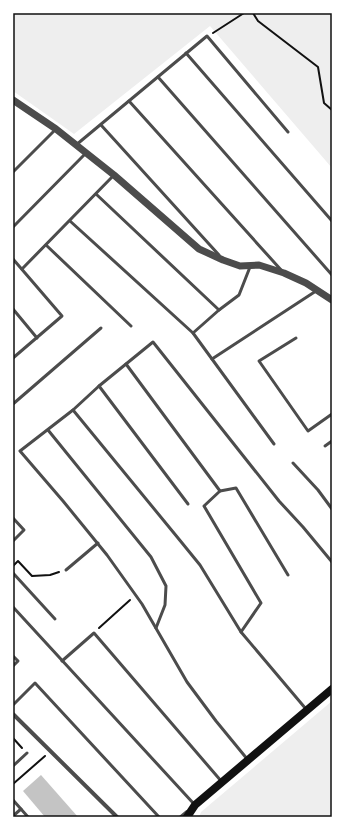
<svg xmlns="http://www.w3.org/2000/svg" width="345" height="830" viewBox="0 0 345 830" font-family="Roboto,sans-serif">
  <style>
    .green { fill: #eee }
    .building { fill: #c4c4c4 }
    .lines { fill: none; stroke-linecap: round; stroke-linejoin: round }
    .path { stroke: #111; stroke-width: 2 }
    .service { stroke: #4c4c4c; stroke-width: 3 }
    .minor { stroke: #4c4c4c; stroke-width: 4 }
    .tertiary { stroke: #4c4c4c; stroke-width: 7 }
    .secondary { stroke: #111; stroke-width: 8 }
    .neatline { fill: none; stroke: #111; stroke-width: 1.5 }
  </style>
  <rect width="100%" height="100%" fill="#fff"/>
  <g class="green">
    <polygon points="13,13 332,13 332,168 210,26 74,134 13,91"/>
    <polygon points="332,701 332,817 199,817 201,812"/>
  </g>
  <polygon class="building" points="41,775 78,817 45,817 23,791"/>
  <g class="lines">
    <g class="path">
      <polyline points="253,13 258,21 318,67 324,103 332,110"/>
      <polyline points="213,33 244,13"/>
      <polyline points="13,566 18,561 32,576 50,575 59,572"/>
      <polyline points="99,628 130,600"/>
      <polyline points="13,738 22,748"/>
      <polyline points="13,784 45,756"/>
    </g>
    <g class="service">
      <polyline points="186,53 332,221"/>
      <polyline points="158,77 332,275"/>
      <polyline points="129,101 282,271"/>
      <polyline points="101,125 219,255"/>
      <polyline points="76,145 207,36 288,132"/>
      <polyline points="13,172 56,129"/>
      <polyline points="96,194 219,310"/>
      <polyline points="70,221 193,333 274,444"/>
      <polyline points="13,227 86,153"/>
      <polyline points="46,245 131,326"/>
      <polyline points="13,259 62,316 13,358"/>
      <polyline points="22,269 114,175"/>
      <polyline points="13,309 37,338"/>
      <polyline points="193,333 219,310 239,295 250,267"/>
      <polyline points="296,338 259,361 308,431 332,414"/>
      <polyline points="212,359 316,291"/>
      <polyline points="126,364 220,491 204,506 261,603 241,632"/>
      <polyline points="99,386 188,504"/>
      <polyline points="13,404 101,328"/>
      <polyline points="73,410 178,538 200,565 241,632 306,709"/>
      <polyline points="48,430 151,557 166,586 165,605 156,628"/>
      <polyline points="325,446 332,441"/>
      <polyline points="293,463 318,490 332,509"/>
      <polyline points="220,491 236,488 288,575"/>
      <polyline points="13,518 24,530 13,541"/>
      <polyline points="66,570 98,543"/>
      <polyline points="13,573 55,619"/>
      <polyline points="13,607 194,804"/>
      <polyline points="13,656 18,661 13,666"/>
      <polyline points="62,661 94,633 222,782"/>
      <polyline points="13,705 35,683 159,817"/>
      <polyline points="248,760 216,721 187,682 142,604 107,555 63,501 20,451 73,410 99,386 153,342 279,501 303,527 332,562"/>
      <polyline points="13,766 27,753"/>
      <polyline points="13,800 28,817"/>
      <polyline points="13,816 21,809"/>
    </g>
    <g class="minor">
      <polyline points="13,714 117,817"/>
      <polyline points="181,817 187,812"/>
    </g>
    <polyline class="tertiary" points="13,100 56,129 114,175 199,249 223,260 240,266 259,265 284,273 306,283 332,300"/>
    <polyline class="secondary" points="187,817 195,805 332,689"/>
  </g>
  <rect width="345" height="830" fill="none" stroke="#ffffff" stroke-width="28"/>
  <rect x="14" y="14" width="317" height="802" class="neatline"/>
</svg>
